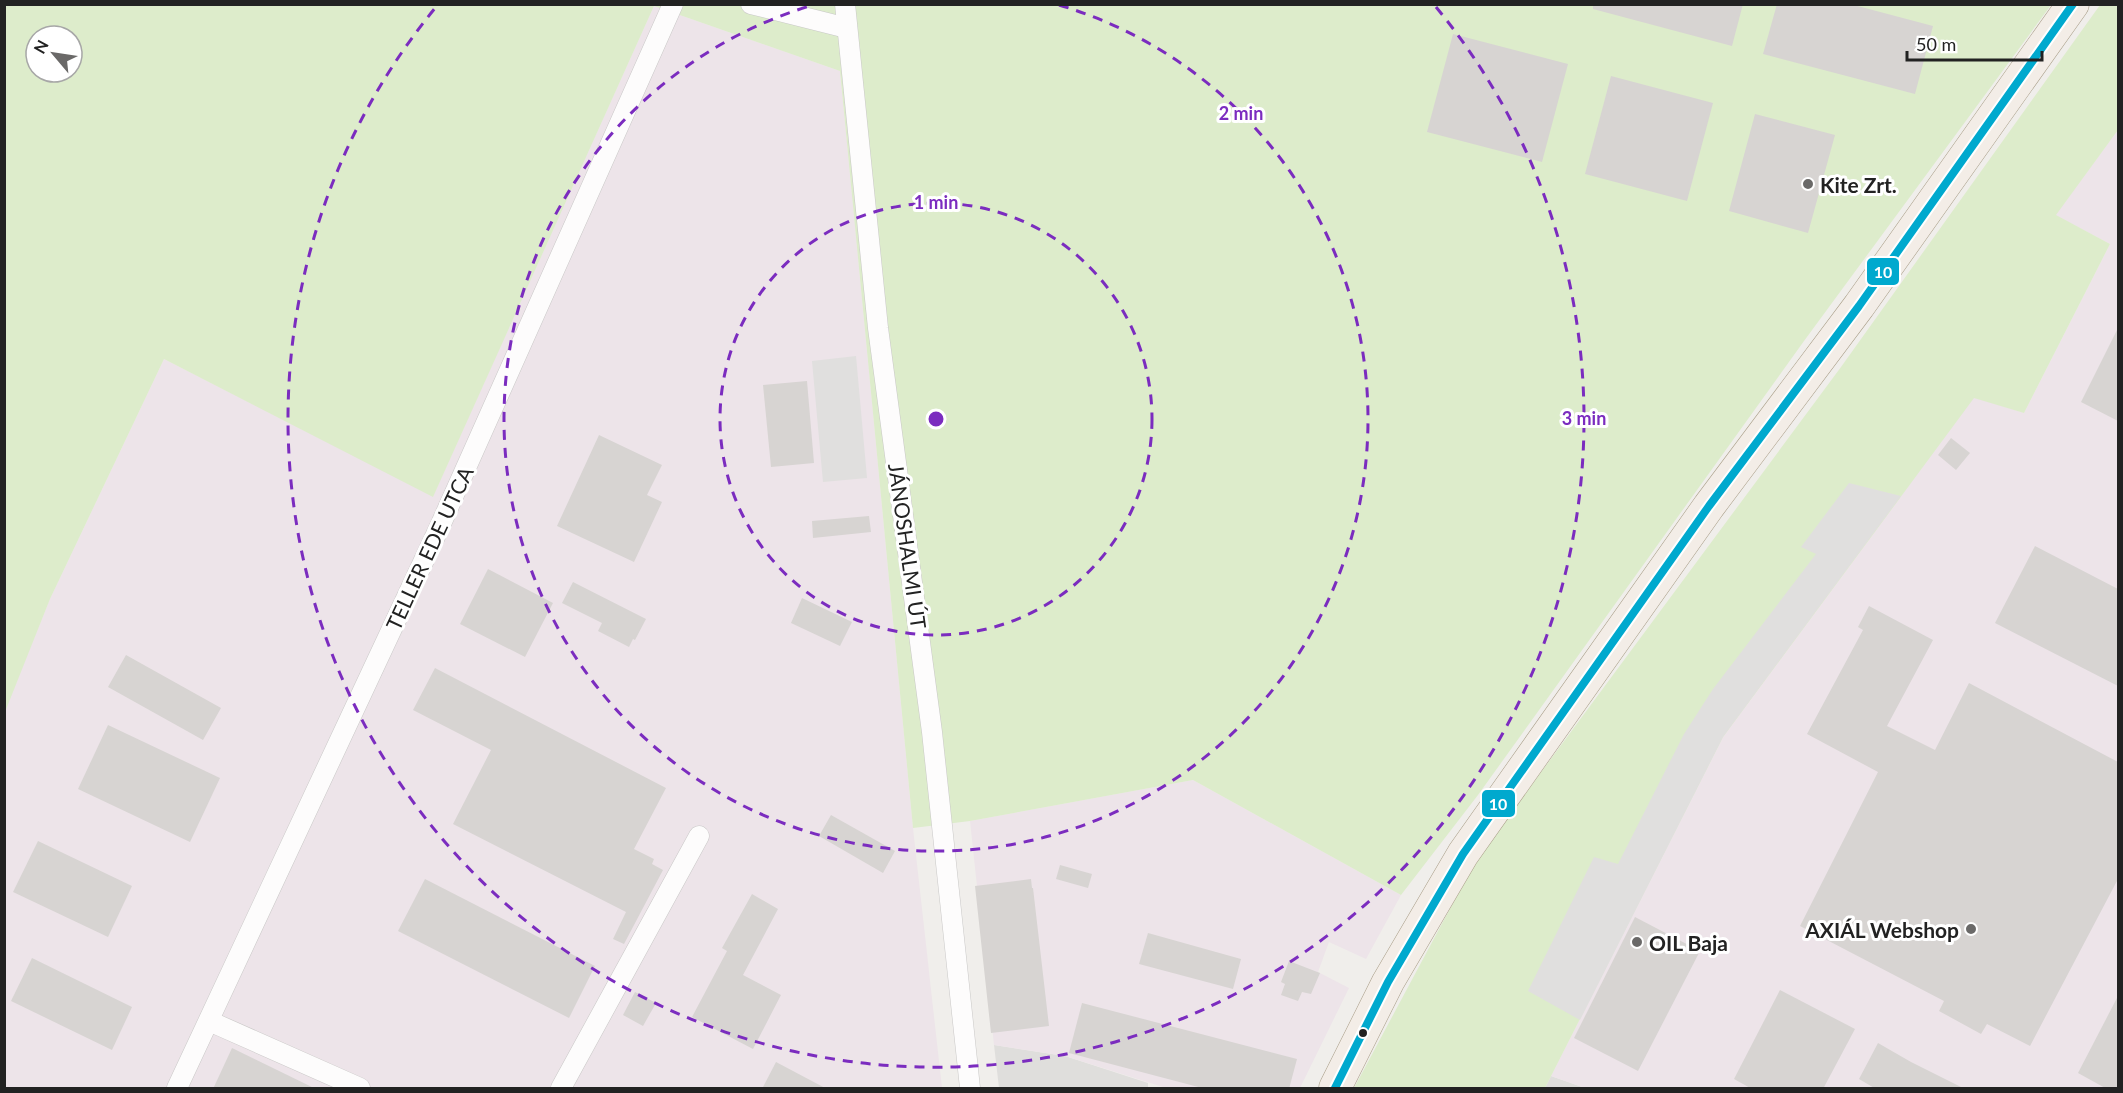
<svg xmlns="http://www.w3.org/2000/svg" width="2123" height="1093" viewBox="0 0 2123 1093" font-family="Lato,sans-serif">
  <style>
    .residential { fill: #dfdedc }
    .industrial { fill: #ede4e9 }
    .grass { fill: #ddeccb; fill-rule: evenodd }
    .parking { fill: #e0dfde }
    .building { fill: #d7d4d2 }
    .lines { fill: none; stroke-linecap: round; stroke-linejoin: round }
    .street-casing { stroke: #c9c8c7; stroke-width: 21 }
    .primary-casing { stroke: #a79c86; stroke-width: 33 }
    .street { stroke: #fdfcfc; stroke-width: 20 }
    .primary { stroke: #f3ede7; stroke-width: 32 }
    .bus-1-casing { stroke: #fff; stroke-width: 12 }
    .bus-1 { stroke: #00a9ce; stroke-width: 8 }
    .ring { fill: none; stroke: #7b2cbf; stroke-width: 3; stroke-dasharray: 10 8 }
    .poi-dot { fill: #6a6968; stroke: #fff; stroke-width: 2 }
    .bus-dot { fill: #222; stroke: #fff; stroke-width: 2 }
    .labels { text-anchor: middle; dominant-baseline: central; stroke-width: 6; stroke-linejoin: round; paint-order: stroke }
    .poi-label { font-size: 21px; font-weight: bold; fill: #222; stroke: #fff; text-anchor: start }
    .street-label { font-size: 21px; fill: #222; stroke: #fff }
    .centre { fill: #7b2cbf; stroke: #fff; stroke-width: 3 }
    .ring-label { font-size: 18px; text-anchor: middle; font-weight: bold; fill: #7b2cbf; stroke: #fff; stroke-width: 6; stroke-linejoin: round; paint-order: stroke }
    .line-badge { stroke: #fff; stroke-width: 2 }
    .badge-label { font-size: 16px; text-anchor: middle; font-weight: bold; fill: #fff }
  </style>
  <rect width="100%" height="100%" fill="#f0eeeb"/>
  <g class="residential">
    <polygon points="994,1045 1065,1056 1148,1083 1148,1088 999,1088"/>
    <polygon points="1551,1076 1585,1088 1545,1088"/>
  </g>
  <g class="industrial">
    <polygon points="654,6 840,71 913,828 942,1088 5,1088 4,712 50,599 164,359 433,496"/>
    <polygon points="2118,130 2118,1088 1585,1088 1551,1076 1723,737 1974,397 2024,413 2110,244 2055,215"/>
    <polygon points="1193,780 1401,895 1366,959 1329,942 1318,972 1349,988 1300,1088 1166,1088 1065,1056 994,1045 970,821"/>
  </g>
  <g class="grass">
    <path d="M 5,5 L 2051,5 L 1804,341 L 1478,795 L 1401,895 L 1193,780 L 970,821 L 913,828 L 840,71 L 654,6 L 433,497 L 164,359 L 50,599 L 5,712 ZM 36,36 L 72,36 L 72,72 L 36,72 Z"/>
    <polygon points="2100,5 2118,5 2118,130 2056,215 2110,244 2024,413 1974,398 1723,737 1545,1088 1354,1088 1476,860 1841,367"/>
  </g>
  <g class="parking">
    <polygon points="856,356 867,478 823,482 812,361"/>
    <polygon points="1849,483 1901,496 1723,737 1580,1020 1528,991 1594,857 1618,864 1684,734 1713,689 1816,554 1801,547"/>
  </g>
  <g class="building">
    <polygon points="1593,4 1743,4 1732,46 1593,9"/>
    <polygon points="1777,4 1850,4 1933,26 1915,94 1763,54"/>
    <polygon points="1453,34 1568,64 1542,162 1427,132"/>
    <polygon points="1611,76 1713,103 1687,201 1585,174"/>
    <polygon points="1755,114 1835,135 1808,233 1729,211"/>
    <polygon points="2118,328 2118,421 2081,402"/>
    <polygon points="807,381 814,463 771,467 763,385"/>
    <polygon points="599,435 662,465 647,495 662,502 634,562 557,526"/>
    <polygon points="1951,438 1970,453 1956,470 1938,455"/>
    <polygon points="869,516 871,532 813,538 812,521"/>
    <polygon points="2035,546 2118,589 2118,686 1995,623"/>
    <polygon points="488,569 553,603 525,657 460,624"/>
    <polygon points="573,582 646,619 635,640 633,639 629,647 598,631 602,623 562,603"/>
    <polygon points="802,598 852,622 840,646 791,623"/>
    <polygon points="1869,606 1933,640 1887,726 1935,750 1969,683 2118,762 2118,879 2030,1046 1987,1024 1981,1034 1939,1011 1944,1001 1800,926 1878,772 1807,734 1863,630 1858,627"/>
    <polygon points="126,655 221,708 203,740 108,687"/>
    <polygon points="435,668 666,788 634,849 654,859 652,864 663,870 624,944 613,939 626,912 453,824 491,750 413,710"/>
    <polygon points="108,725 220,778 190,842 78,789"/>
    <polygon points="831,815 895,851 883,873 819,836"/>
    <polygon points="38,841 132,886 108,937 13,892"/>
    <polygon points="1060,865 1092,874 1088,888 1056,879"/>
    <polygon points="425,879 595,966 569,1018 398,931"/>
    <polygon points="1031,879 1032,888 1033,888 1049,1026 991,1033 975,886"/>
    <polygon points="752,894 778,909 743,975 781,995 753,1049 692,1017 727,951 722,948"/>
    <polygon points="1635,917 1700,951 1638,1071 1574,1038"/>
    <polygon points="1148,933 1241,959 1233,989 1139,964"/>
    <polygon points="32,958 132,1007 112,1050 11,1001"/>
    <polygon points="1289,961 1320,973 1311,994 1302,992 1298,1001 1281,995 1285,984 1281,982"/>
    <polygon points="1780,990 1855,1029 1823,1089 1752,1089 1734,1079"/>
    <polygon points="635,992 656,1003 643,1026 623,1015"/>
    <polygon points="2118,996 2118,1089 2107,1089 2078,1073"/>
    <polygon points="1082,1003 1297,1059 1289,1089 1206,1089 1069,1053"/>
    <polygon points="1878,1043 1911,1062 1965,1089 1876,1089 1859,1079"/>
    <polygon points="232,1048 316,1089 213,1089"/>
    <polygon points="776,1062 827,1089 762,1089"/>
  </g>
  <g class="lines">
    <defs>
      <g id="street">
        <polyline points="751,4 847,28"/>
        <polyline points="845,4 878,328 932,732 970,1088"/>
        <polyline points="209,1021 360,1088"/>
        <polyline points="177,1088 440,526 673,4"/>
        <polyline points="561,1088 699,836"/>
      </g>
      <polyline id="primary" points="1335,1088 1388,982 1463,854 1709,506 1859,306 2073,4"/>
    </defs>
    <use href="#street" class="street-casing"/>
    <use href="#primary" class="primary-casing"/>
    <use href="#street" class="street"/>
    <use href="#primary" class="primary"/>
    <defs>
      <polyline id="bus-1" points="1335,1088 1388,982 1463,854 1709,506 1859,306 2073,4"/>
    </defs>
    <use href="#bus-1" class="bus-1-casing"/>
    <use href="#bus-1" class="bus-1"/>
  </g>
  <g class="ring">
    <circle cx="936" cy="419" r="216"/>
    <path d="M1059 5A432 432 0 1 1 813 5"/>
    <path d="M1436 7A648 648 0 1 1 436 7"/>
  </g>
  <g class="poi-dot">
    <circle cx="1808" cy="184" r="6"/>
    <circle cx="1971" cy="929" r="6"/>
    <circle cx="1637" cy="942" r="6"/>
  </g>
  <circle class="bus-dot" cx="1363" cy="1033" r="5"/>
  <g class="labels">
    <g class="poi-label">
      <text x="1820" y="184">Kite Zrt.</text>
      <text x="1959" y="929" text-anchor="end">AXIÁL Webshop</text>
      <text x="1649" y="942">OIL Baja</text>
    </g>
    <g class="street-label">
      <text transform="translate(908 546) rotate(82)">JÁNOSHALMI ÚT</text>
      <text transform="translate(429 548) rotate(-65)">TELLER EDE UTCA</text>
    </g>
  </g>
  <circle cx="936" cy="419" r="9" class="centre"/>
  <g class="ring-label">
    <text x="1241" y="120">2 min</text>
    <text x="936" y="209">1 min</text>
    <text x="1584" y="425">3 min</text>
  </g>
  <g class="line-badge">
    <rect x="1866" y="257" width="34" height="29" rx="6" fill="#00a9ce"/>
    <rect x="1481" y="789" width="35" height="29" rx="6" fill="#00a9ce"/>
  </g>
  <g class="badge-label">
    <text x="1883" y="278">10</text>
    <text x="1498" y="810">10</text>
  </g>
  <rect width="2123" height="1093" fill="none" stroke="#222222" stroke-width="12"/>
  <g transform="translate(54 54) rotate(299)"><circle r="28" fill="#ffffff" stroke="#a7a7a7" stroke-width="1.5"/>
  <path d="M0-4.5L10 22L0 15L-10 22Z" fill="#6a6968"/>
  <text y="-9" font-size="16" font-weight="bold" text-anchor="middle" fill="#222222">N</text>
  </g>
  <path d="M1907 51v9h135v-9" fill="none" stroke="#222222" stroke-width="3"/>
  <text x="1916" y="51" font-size="18" fill="#222222" stroke="#ffffff" stroke-width="4.5" paint-order="stroke">50 m</text>
</svg>
